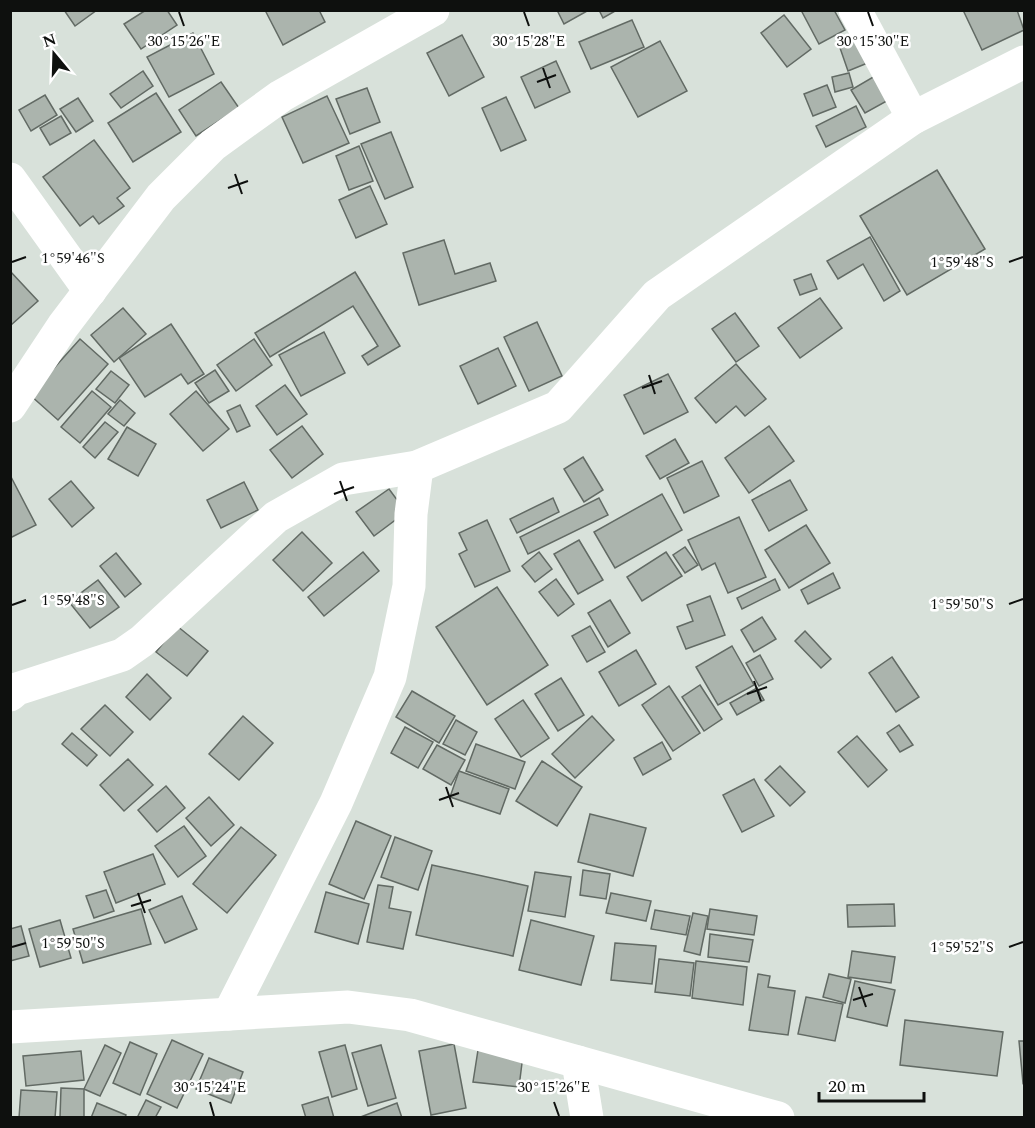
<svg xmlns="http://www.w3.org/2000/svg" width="1035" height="1128" viewBox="0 0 1035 1128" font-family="Spectral,serif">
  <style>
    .building { fill: #abb4ad; stroke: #626a64; stroke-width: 1.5 }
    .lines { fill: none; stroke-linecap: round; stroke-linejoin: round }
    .minor { stroke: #fff; stroke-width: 33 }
    .ticks { fill: none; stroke: #0e100e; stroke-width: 2 }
    .ticks-label { font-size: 15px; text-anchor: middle; fill: #0e100e; stroke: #fff; stroke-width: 5; stroke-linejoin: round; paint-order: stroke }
  </style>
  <rect width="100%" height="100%" fill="#d8e1da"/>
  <g class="building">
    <polygon points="64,10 97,10 75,26"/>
    <polygon points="146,10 167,10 177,25 141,49 124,24"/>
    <polygon points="265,10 319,10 325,22 283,45"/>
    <polygon points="557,10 589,10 564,24"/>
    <polygon points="599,10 617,10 603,18"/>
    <polygon points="801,10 834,10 845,30 819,44"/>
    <polygon points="963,10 1017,10 1024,30 982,50"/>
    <polygon points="784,15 811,49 787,67 761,33"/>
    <polygon points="632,20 644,47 591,69 579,42"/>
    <polygon points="193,33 214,74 169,97 147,57"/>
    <polygon points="462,35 484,77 449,96 427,53"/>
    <polygon points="861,37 870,62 848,71 839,45"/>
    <polygon points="660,41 687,91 638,117 611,67"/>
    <polygon points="556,61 570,92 535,108 521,77"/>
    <polygon points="143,71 153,86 121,108 110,94"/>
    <polygon points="849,73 853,87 835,92 832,77"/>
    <polygon points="880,73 894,97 865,113 851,90"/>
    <polygon points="221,82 239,108 196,136 179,110"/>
    <polygon points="827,85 836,107 813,116 804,94"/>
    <polygon points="367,88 380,122 350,134 336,99"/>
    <polygon points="156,93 181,132 133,162 108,123"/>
    <polygon points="45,95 57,115 31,131 19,110"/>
    <polygon points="327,96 349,143 303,163 282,117"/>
    <polygon points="506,97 526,140 501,151 482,108"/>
    <polygon points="78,98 93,121 76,132 60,109"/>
    <polygon points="856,106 866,127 826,147 816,126"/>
    <polygon points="61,116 71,133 50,145 40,128"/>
    <polygon points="391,132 413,187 385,199 361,144"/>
    <polygon points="94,140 130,188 117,198 124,206 99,224 93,216 80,226 43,177"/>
    <polygon points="359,146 373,181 349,190 336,156"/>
    <polygon points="937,170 985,249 907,295 860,216"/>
    <polygon points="370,186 387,224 356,238 339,200"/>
    <polygon points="870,237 900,291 884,301 863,264 838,279 827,261"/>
    <polygon points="444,240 455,274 490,263 496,281 419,305 403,253"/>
    <polygon points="10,271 38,301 11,325 10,324"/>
    <polygon points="355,272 400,346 368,365 362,356 378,346 353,306 270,357 255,333"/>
    <polygon points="811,274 817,289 800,295 794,280"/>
    <polygon points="820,298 842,328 800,358 778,328"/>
    <polygon points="123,308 146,334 114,362 91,335"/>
    <polygon points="735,313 759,346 736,362 712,329"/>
    <polygon points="537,322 562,376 529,391 504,337"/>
    <polygon points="171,324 204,374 188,384 181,374 145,397 119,358"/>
    <polygon points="324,332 345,373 301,396 279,355"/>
    <polygon points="80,339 108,364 58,420 30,395"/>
    <polygon points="254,339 272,365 236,391 217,365"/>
    <polygon points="498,348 516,386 478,404 460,366"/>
    <polygon points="736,364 766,399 745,416 736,406 716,423 695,398"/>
    <polygon points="215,370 229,391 209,403 195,383"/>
    <polygon points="111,371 129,385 115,403 96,389"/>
    <polygon points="668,374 688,412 644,434 624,395"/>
    <polygon points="285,385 307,414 277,435 256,406"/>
    <polygon points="92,391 111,407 80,443 61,427"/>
    <polygon points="196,391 229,429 203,451 170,414"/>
    <polygon points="120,400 135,413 124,426 108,414"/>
    <polygon points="240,405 250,426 237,432 227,411"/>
    <polygon points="105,422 118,432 95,458 83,447"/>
    <polygon points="302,426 323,454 292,478 270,450"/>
    <polygon points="769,426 794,461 749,493 725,458"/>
    <polygon points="127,427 156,444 138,476 108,459"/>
    <polygon points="675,439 689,463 660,479 646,456"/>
    <polygon points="583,457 603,490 584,502 564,469"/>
    <polygon points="702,461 719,496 684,513 667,478"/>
    <polygon points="10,475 36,525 10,538"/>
    <polygon points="790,480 807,510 769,531 752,500"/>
    <polygon points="71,481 94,508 72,527 49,499"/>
    <polygon points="244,482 258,510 221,528 207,500"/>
    <polygon points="389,489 406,512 374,536 356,512"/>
    <polygon points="662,494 682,530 615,568 594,532"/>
    <polygon points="553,498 559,512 517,533 510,519"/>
    <polygon points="599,498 608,515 528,554 520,537"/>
    <polygon points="739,517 766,577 728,593 715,563 702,570 688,540"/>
    <polygon points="487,520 510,571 475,587 459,554 467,550 459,533"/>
    <polygon points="806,525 830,563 789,588 765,550"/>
    <polygon points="302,532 332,563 303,591 273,560"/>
    <polygon points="579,540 603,580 578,594 554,554"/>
    <polygon points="685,547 698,565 685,573 673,555"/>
    <polygon points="363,552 379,571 324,616 308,597"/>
    <polygon points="539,552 552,569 535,582 522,566"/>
    <polygon points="666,552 682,576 642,601 627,577"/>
    <polygon points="116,553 141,584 125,597 100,566"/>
    <polygon points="833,573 840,588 808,604 801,590"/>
    <polygon points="556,579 574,604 558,616 539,592"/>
    <polygon points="775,579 780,590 742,609 737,598"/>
    <polygon points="98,580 119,607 90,628 69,602"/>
    <polygon points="497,587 548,665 487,705 436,627"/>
    <polygon points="710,596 725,635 686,649 677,627 693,621 687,605"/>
    <polygon points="610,600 630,633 608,647 588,613"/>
    <polygon points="762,617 776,639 754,652 741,630"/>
    <polygon points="177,626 208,651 187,676 156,652"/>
    <polygon points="590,626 605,652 587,662 572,636"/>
    <polygon points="805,631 831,659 821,668 795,641"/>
    <polygon points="732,646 754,685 718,705 696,667"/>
    <polygon points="636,650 656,684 619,706 599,672"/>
    <polygon points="760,655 773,679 759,686 746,663"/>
    <polygon points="892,657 919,697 896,712 869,673"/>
    <polygon points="147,674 171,698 150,720 126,697"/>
    <polygon points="561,678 584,715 558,731 535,694"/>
    <polygon points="700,685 722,719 704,731 682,697"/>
    <polygon points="669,686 700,733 673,751 642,705"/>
    <polygon points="757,688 764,700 737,715 730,703"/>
    <polygon points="412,691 455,716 439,743 396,717"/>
    <polygon points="523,700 549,738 521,757 495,719"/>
    <polygon points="105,705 133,732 110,756 81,729"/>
    <polygon points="243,716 273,743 239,780 209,754"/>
    <polygon points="592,716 614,740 575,778 552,754"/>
    <polygon points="456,720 477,732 465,755 443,744"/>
    <polygon points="899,725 913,745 900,752 887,733"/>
    <polygon points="405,727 433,742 418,768 391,753"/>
    <polygon points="72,733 97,755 87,766 62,744"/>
    <polygon points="857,736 887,770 868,787 838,752"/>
    <polygon points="662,742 671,759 643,775 634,758"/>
    <polygon points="476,744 525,762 515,789 466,771"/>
    <polygon points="437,745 465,760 451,785 423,769"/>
    <polygon points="128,759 153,785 124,811 100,785"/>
    <polygon points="542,761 582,787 557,826 516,801"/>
    <polygon points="780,766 805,792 790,806 765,780"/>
    <polygon points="459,771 509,789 500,814 450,797"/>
    <polygon points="754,779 774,816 742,832 723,795"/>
    <polygon points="166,786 185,808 157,832 138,810"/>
    <polygon points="209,797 234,825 211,846 186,818"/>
    <polygon points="590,814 646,828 633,876 578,862"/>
    <polygon points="356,821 391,836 364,899 329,884"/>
    <polygon points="184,826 206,856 178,877 155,846"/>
    <polygon points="241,827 276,855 227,913 193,884"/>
    <polygon points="395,837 432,851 418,890 381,877"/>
    <polygon points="153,854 165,884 116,903 104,872"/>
    <polygon points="432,865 528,886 513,956 416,935"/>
    <polygon points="583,870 610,874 606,899 580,895"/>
    <polygon points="535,872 571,877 565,917 528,911"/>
    <polygon points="378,885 393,887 389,908 411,912 403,949 367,942"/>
    <polygon points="106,890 114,911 94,918 86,896"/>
    <polygon points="326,892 369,904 358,944 315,932"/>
    <polygon points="611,893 651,901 646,921 606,913"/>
    <polygon points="182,896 197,929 165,943 149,910"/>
    <polygon points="894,904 895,926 848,927 847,905"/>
    <polygon points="141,909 151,944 83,963 73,929"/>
    <polygon points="710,909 757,916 754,935 707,929"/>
    <polygon points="655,910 690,916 686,935 651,929"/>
    <polygon points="693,913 708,916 700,955 684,951"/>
    <polygon points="60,920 71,958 40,967 29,929"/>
    <polygon points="531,920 594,936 581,985 519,970"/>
    <polygon points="21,926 29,956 10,961 10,929"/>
    <polygon points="710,934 753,940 749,962 708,957"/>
    <polygon points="615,943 656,946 652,984 611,980"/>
    <polygon points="852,951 895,957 891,983 848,977"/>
    <polygon points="659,959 694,963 690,996 655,992"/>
    <polygon points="696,961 747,967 743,1005 692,998"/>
    <polygon points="758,974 770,976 768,987 795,991 788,1035 749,1030"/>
    <polygon points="829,974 851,979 845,1003 823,997"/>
    <polygon points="855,981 895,990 887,1026 847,1017"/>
    <polygon points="806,997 843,1004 835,1041 798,1034"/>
    <polygon points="905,1020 1003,1032 997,1076 900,1065"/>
    <polygon points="172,1040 203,1054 177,1108 147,1094"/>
    <polygon points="1019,1041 1024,1041 1024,1082 1023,1083"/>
    <polygon points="130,1042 157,1054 140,1095 113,1083"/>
    <polygon points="454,1044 466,1108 431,1115 419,1051"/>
    <polygon points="105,1045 121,1053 100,1096 84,1089"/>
    <polygon points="345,1045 357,1089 332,1097 319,1052"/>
    <polygon points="381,1045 396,1098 368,1106 352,1053"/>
    <polygon points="478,1050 523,1055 519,1087 473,1082"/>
    <polygon points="81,1051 84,1080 26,1086 23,1056"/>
    <polygon points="209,1058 243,1072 231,1103 196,1089"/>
    <polygon points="61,1088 84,1089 84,1118 60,1118"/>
    <polygon points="21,1090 57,1092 55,1118 19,1118"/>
    <polygon points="328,1097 334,1118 306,1118 302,1105"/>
    <polygon points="146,1100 161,1107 155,1118 137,1118"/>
    <polygon points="97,1103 126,1115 125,1118 91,1118"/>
    <polygon points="397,1103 402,1118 358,1118"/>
  </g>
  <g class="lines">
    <g class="minor">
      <polyline points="855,10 913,118"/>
      <polyline points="10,179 90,291"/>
      <polyline points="10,406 63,326 161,197 213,145 281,96 433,10"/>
      <polyline points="10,695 17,689 122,655 142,641 276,517 343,479 417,467 558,407 657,295 913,118 1024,62"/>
      <polyline points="229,1014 336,803 390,677 409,586 411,514 417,467"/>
      <polyline points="10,1027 348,1007 410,1015 778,1118"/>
      <polyline points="578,1062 587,1118"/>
    </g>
  </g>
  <path class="ticks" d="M 179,12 L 184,26M 524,12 L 529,26M 868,12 L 873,26M 543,68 L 550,88M 537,82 L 556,75M 235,174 L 242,194M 228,188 L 248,181M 12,262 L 26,257M 1009,262 L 1023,257M 649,375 L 655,394M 642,388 L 662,381M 340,481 L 347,501M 334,494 L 354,487M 1009,604 L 1023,599M 12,605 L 26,600M 754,681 L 761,701M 747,694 L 767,687M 446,787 L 453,807M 439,800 L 459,793M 138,893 L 145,913M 131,906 L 151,900M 12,947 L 26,943M 1009,947 L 1023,942M 859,987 L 866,1007M 853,1000 L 873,994M 210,1102 L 214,1116M 554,1102 L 559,1116"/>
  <g class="ticks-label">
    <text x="184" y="46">30°15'26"E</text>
    <text x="529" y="46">30°15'28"E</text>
    <text x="873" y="46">30°15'30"E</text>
    <text x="73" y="263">1°59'46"S</text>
    <text x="962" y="267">1°59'48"S</text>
    <text x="73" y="605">1°59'48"S</text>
    <text x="962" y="609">1°59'50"S</text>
    <text x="73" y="948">1°59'50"S</text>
    <text x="962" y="952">1°59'52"S</text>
    <text x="210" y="1092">30°15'24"E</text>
    <text x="554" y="1092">30°15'26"E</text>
  </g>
  <rect width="1035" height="1128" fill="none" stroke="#0e100e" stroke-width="24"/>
  <g transform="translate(54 54) rotate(341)" stroke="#ffffff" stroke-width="4.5" paint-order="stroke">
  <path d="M0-4.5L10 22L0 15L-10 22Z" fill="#0e100e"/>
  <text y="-9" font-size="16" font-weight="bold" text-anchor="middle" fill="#0e100e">N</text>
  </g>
  <path d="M819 1092v9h105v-9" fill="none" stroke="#0e100e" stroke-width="3"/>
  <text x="828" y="1092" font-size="18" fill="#0e100e" stroke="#ffffff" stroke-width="4.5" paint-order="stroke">20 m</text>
</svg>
